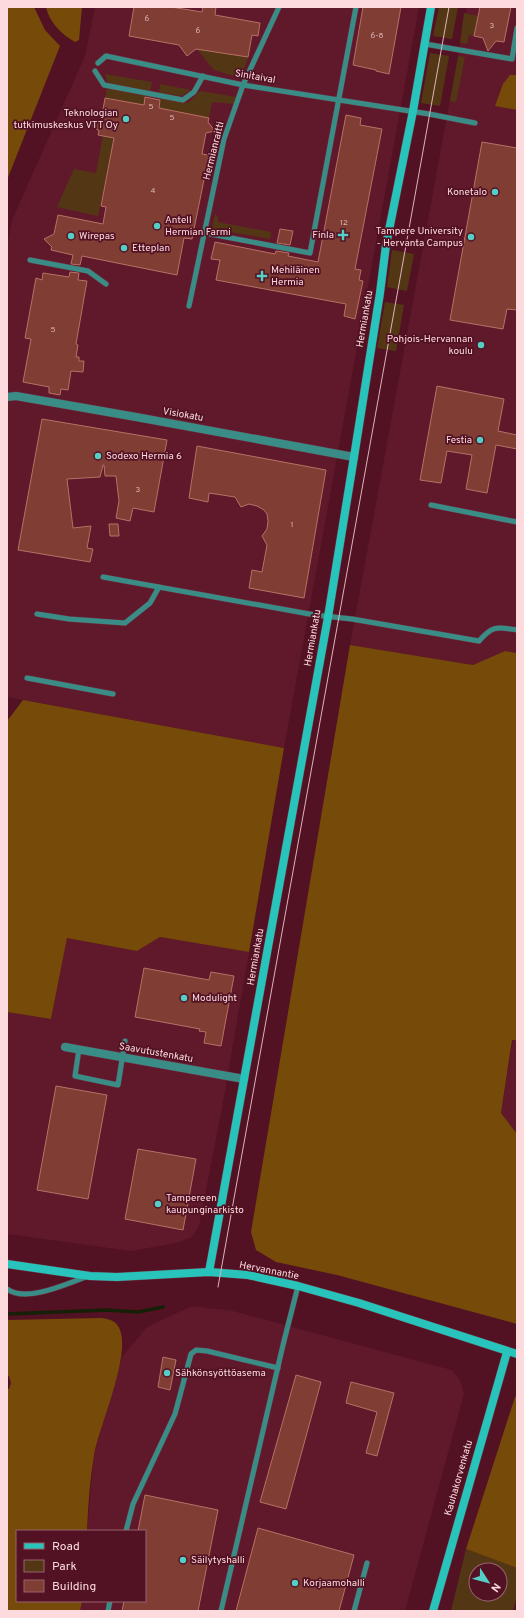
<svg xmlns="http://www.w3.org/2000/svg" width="524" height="1618" viewBox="0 0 524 1618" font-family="Overpass,sans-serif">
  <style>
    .built { fill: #60182b }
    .green { fill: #533714; fill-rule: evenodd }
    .forest { fill: #764a08 }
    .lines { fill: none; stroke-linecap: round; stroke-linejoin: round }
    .stream { stroke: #152006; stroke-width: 3.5 }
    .building { fill: #803d34; stroke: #b87065 }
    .lane-casing { stroke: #6d3241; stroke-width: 6 }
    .street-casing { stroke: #6d3241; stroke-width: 9 }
    .secondary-casing { stroke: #6d3241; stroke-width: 9 }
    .lane { stroke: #3a8d87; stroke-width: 5 }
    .street { stroke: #3a8d87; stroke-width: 8 }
    .secondary { stroke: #28c3ba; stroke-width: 8 }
    .tram { stroke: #dcb4bb; stroke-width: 1 }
    .poi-dot { fill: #55cec6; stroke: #521223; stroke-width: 1.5 }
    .labels { text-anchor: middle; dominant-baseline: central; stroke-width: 3.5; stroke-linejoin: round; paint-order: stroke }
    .number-label { font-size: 8px; fill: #ddb3b4 }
    .street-label { font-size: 10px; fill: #fcdade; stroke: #521223 }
    .poi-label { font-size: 10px; fill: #fcdade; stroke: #521223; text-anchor: start }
  </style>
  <rect width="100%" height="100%" fill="#521223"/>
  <g class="built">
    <polygon points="95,7 419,7 284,748 7,697 7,249 12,220 85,56"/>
    <polygon points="467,7 517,7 517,653 505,651 473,665 350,645"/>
    <polygon points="160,937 249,952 222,1108 199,1226 192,1237 176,1243 131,1251 7,1234 7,1012 51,1019 67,938 137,951"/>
    <polygon points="517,1014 517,1134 501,1113"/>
    <polygon points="192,1306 233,1311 452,1370 460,1380 464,1394 405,1611 80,1611 82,1601 145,1601 145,1531 87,1531 94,1454 122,1357 147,1327"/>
  </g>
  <g class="green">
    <polygon points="439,7 458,7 452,39 433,36"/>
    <polygon points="464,13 478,16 474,36 469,35 467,44 460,43"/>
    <polygon points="197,49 248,57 241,78 214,70"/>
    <polygon points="430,53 449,56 440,106 421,103"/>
    <polygon points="460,56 465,57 456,102 450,101 458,57"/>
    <polygon points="105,74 152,82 150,91 108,83"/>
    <polygon points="160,84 191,90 182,96 159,93"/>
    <polygon points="107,88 146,95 144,105 105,98"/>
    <polygon points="200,91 236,97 234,104 212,102 209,118 159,108 161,98 188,103"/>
    <polygon points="103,135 125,140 111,154 98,216 57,207 74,169 96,173"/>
    <polygon points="215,214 218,217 218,222 271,232 270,239 213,229 212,228"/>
    <polygon points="392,250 414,254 407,291 387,287"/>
    <polygon points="385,302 404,305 396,351 377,348"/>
    <path d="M 466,1549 L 517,1568 L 517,1596 L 513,1611 L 451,1611 ZM 476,1570 L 500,1570 L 500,1594 L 476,1594 Z"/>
  </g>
  <g class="forest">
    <polygon points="7,7 34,7 45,30 60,46 7,180"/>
    <path d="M 46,7 L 82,7 L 79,40 L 75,42 C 62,35 49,22 46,7 Z"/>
    <polygon points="510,75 517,75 517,110 495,106 503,84"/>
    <polygon points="350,645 473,665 505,651 517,653 517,1040 512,1040 501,1113 517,1134 517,1324 337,1275 276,1262 256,1250 251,1232"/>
    <polygon points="23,700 284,748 249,952 160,937 137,951 67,938 51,1019 7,1012 7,721"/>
    <path d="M 102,1318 C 108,1319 114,1320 118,1326 C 134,1349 99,1426 94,1455 C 90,1480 88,1506 87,1531 L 17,1531 L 17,1601 L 82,1601 L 80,1611 L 7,1611 L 7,1389 L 9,1389 L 11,1383 L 9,1376 L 7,1376 L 7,1320 Z"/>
    <polygon points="517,1396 517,1568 466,1549 515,1397"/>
  </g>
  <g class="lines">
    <polyline class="stream" points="7,1314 107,1310 138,1312 163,1307"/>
  </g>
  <g class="building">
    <polygon points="134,7 171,7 202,12 203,7 216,7 215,15 260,23 258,36 252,35 248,57 196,49 187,56 179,45 129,36"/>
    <polygon points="363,7 401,7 389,74 376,71 376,70 353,65"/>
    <polygon points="480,7 511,7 504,42 496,41 488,51 483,38 474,36"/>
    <polygon points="145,97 160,100 159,108 209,118 208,122 215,131 206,133 202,154 209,155 192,239 184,238 177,275 82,256 80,265 71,264 73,255 51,250 52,247 44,239 54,234 58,215 103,224 106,207 101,206 114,138 98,135 99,131 88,123 101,121 105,98 144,105"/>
    <polygon points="346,115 361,118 360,125 382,129 355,269 361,270 359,280 363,281 355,319 344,316 346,304 216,280 220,260 211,259 215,242 275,254 276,251 289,253 288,256 318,262"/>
    <polygon points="482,142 517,148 517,310 507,309 503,329 450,320"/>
    <polygon points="280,229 293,231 290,245 277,243"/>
    <polygon points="70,272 79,273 78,280 87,281 76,344 78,345 76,357 79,357 79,361 84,361 83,372 71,371 68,390 61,389 60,395 49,393 49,387 23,382 31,339 25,338 36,278 42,280 43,273 69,277"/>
    <polygon points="437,386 504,399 498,431 517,435 517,449 496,445 487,493 466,489 472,455 447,451 441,483 420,480"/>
    <polygon points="42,419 167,440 154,512 133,508 130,521 116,518 119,501 116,476 105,476 104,465 103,465 100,477 67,479 73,528 91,526 87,548 93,549 90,562 18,550"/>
    <polygon points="197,446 326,470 304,598 249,588 252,570 262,572 267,545 262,536 267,529 268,521 267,514 264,510 257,506 249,504 241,507 235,497 209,493 208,502 189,498"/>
    <polygon points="109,524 118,524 119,536 110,536"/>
    <polygon points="144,968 209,980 211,972 234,976 221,1046 204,1043 206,1032 199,1031 200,1029 135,1017"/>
    <polygon points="56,1086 107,1095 88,1199 37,1190"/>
    <polygon points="138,1149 196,1159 183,1230 125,1219"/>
    <polygon points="163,1357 176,1360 170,1390 158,1387"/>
    <polygon points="296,1375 321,1382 286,1509 260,1502"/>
    <polygon points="351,1382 394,1393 377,1456 366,1453 377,1412 346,1403"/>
    <polygon points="145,1495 218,1510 198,1611 122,1611 124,1601 145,1601 145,1531 138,1531"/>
    <polygon points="258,1528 354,1555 339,1611 236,1611"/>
  </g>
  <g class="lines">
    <defs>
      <g id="lane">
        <polyline points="425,44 512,59 517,28"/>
        <polyline points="98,63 106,56 243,85 429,114 475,123"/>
        <polyline points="95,71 104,85 183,100 194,92 203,76"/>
        <polyline points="205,233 310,253 356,7"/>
        <polyline points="30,260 88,271 106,284"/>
        <polyline points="189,306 224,139 243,85 279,7"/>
        <polyline points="431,505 517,522"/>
        <path d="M 103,577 L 315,615 L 352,619 L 479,641 C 493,625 497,627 517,630"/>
        <polyline points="37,614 69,619 125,623 150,603 159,587"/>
        <polyline points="27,678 113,694"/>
        <polyline points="79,1049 75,1076 118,1085 125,1041"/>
        <path d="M 7,1289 C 26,1303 66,1284 86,1277"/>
        <polyline points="126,1531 133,1504 175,1414 191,1354 196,1350 207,1351 278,1368"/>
        <polyline points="108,1611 110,1601"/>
        <polyline points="221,1611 283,1345 298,1286"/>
        <polyline points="354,1611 367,1563"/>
      </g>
      <g id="street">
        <polyline points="7,397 16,396 136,417 354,457"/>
        <polyline points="65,1047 244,1079"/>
      </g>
      <g id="secondary">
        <polyline points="7,1264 90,1276 117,1277 209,1272 248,1275 298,1286 359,1303 517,1354"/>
        <polyline points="209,1272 328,617 354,457 380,293 386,245 413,111 431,7"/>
        <polyline points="433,1611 507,1352"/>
      </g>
    </defs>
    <use href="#lane" class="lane-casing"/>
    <use href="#street" class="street-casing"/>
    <use href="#secondary" class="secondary-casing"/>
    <use href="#lane" class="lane"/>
    <use href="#street" class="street"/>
    <use href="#secondary" class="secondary"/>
    <polyline class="tram" points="218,1287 449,7"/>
  </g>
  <g class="poi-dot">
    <circle cx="126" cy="119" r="4"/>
    <circle cx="495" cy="192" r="4"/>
    <circle cx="157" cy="226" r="4"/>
    <path d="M341 229h4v4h4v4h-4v4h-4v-4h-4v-4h4z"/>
    <circle cx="71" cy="236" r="4"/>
    <circle cx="471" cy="237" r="4"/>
    <circle cx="124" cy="248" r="4"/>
    <path d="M260 270h4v4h4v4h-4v4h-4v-4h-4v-4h4z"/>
    <circle cx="481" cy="345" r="4"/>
    <circle cx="480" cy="440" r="4"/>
    <circle cx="98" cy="456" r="4"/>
    <circle cx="184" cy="998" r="4"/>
    <circle cx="158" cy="1204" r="4"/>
    <circle cx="167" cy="1373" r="4"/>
    <circle cx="183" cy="1560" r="4"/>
    <circle cx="295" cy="1583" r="4"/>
  </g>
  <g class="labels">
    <g class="number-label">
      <text x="147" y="19">6</text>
      <text x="492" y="26">3</text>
      <text x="198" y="31">6</text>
      <text x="377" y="36">6-8</text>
      <text x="151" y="107">5</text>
      <text x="172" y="118">5</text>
      <text x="153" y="191">4</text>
      <text x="344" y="223">12</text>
      <text x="53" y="330">5</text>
      <text x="138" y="490">3</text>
      <text x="292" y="525">1</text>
    </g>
    <g class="street-label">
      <text transform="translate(255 77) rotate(10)">Sinitaival</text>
      <text transform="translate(214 151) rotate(-76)">Hermianraitti</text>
      <text transform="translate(365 319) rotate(-80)">Hermiankatu</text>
      <text transform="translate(183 415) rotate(10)">Visiokatu</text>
      <text transform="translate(313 638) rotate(-80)">Hermiankatu</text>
      <text transform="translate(256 957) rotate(-80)">Hermiankatu</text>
      <text transform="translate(156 1053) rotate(10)">Saavutustenkatu</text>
      <text transform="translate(269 1271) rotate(11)">Hervannantie</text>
      <text transform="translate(459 1478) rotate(-74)">Kauhakorvenkatu</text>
    </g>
    <g class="poi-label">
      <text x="118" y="113" text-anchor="end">Teknologian<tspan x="118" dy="12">tutkimuskeskus VTT Oy</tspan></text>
      <text x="487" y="192" text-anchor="end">Konetalo</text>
      <text x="165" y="220">Antell<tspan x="165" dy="12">Hermian Farmi</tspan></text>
      <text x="463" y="231" text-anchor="end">Tampere University<tspan x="463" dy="12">- Hervanta Campus</tspan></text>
      <text x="334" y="235" text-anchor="end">Finla</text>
      <text x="79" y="236">Wirepas</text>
      <text x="132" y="248">Etteplan</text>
      <text x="271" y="270">Mehiläinen<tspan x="271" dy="12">Hermia</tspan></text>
      <text x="473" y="339" text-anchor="end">Pohjois-Hervannan<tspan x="473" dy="12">koulu</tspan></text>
      <text x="472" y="440" text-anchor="end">Festia</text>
      <text x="106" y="456">Sodexo Hermia 6</text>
      <text x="192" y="998">Modulight</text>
      <text x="166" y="1198">Tampereen<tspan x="166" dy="12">kaupunginarkisto</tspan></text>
      <text x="175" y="1373">Sähkönsyöttöasema</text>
      <text x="191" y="1560">Säilytyshalli</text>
      <text x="303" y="1583">Korjaamohalli</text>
    </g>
  </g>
  <rect width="524" height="1618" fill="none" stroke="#fcdade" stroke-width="16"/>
  <rect x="16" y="1530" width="130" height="72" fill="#521223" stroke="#96626e"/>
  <rect x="24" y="1543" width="20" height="6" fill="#28c3ba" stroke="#96626e"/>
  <text x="52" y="1550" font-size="12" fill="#fcdade">Road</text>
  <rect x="24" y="1560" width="20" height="12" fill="#533714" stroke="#96626e"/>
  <text x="52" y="1570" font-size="12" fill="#fcdade">Park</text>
  <rect x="24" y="1580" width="20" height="12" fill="#803d34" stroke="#96626e"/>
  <text x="52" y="1590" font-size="12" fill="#fcdade">Building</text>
  <g transform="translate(488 1582) rotate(126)"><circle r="19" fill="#521223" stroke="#96626e"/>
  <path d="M0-3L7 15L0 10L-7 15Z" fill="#55cec6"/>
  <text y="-6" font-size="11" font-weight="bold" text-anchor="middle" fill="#fcdade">N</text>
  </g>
</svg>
